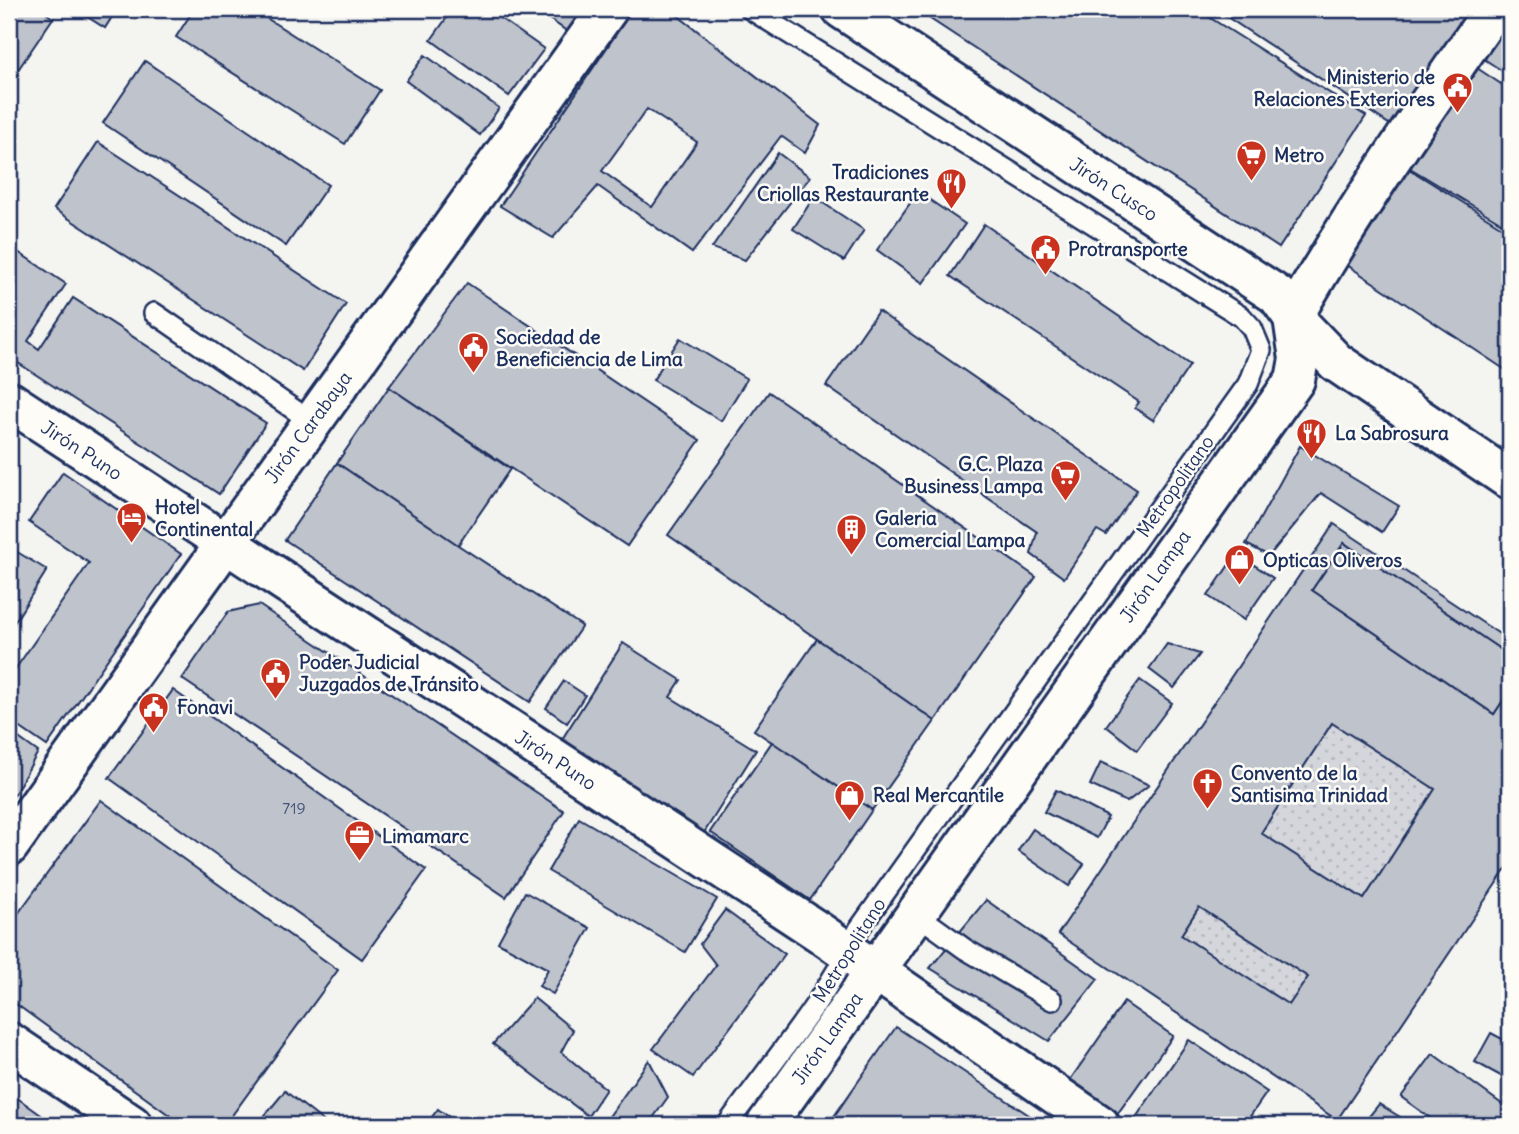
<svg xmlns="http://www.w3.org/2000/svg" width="1519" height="1134" viewBox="0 0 1519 1134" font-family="Delius,sans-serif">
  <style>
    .grass { fill: url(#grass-dots); stroke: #78829c; stroke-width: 2 }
    .building { fill: #bfc3cc; stroke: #1b2f5e; stroke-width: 2; fill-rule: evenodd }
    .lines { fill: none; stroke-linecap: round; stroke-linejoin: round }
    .lane-casing { stroke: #1b2f5e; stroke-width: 24 }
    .street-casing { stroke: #1b2f5e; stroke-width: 44 }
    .secondary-casing { stroke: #1b2f5e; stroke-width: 44 }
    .lane { stroke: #fdfcf7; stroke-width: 19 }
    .street { stroke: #fdfcf7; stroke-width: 38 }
    .secondary { stroke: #fdfcf7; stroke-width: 38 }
    .labels { text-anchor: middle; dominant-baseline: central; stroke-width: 5; stroke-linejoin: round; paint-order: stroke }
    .number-label { font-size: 16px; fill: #44547a }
    .poi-label { font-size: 19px; font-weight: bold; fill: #1b2f5e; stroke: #fdfcf7; text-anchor: start }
    .street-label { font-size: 19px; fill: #1b2f5e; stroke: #fdfcf7 }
  </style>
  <defs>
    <pattern id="grass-dots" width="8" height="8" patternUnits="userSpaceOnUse" patternTransform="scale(1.75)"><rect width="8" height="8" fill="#d4d6db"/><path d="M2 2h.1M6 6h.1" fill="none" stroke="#b5b8be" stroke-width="1.8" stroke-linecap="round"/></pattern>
  </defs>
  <rect width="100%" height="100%" fill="#f4f4f1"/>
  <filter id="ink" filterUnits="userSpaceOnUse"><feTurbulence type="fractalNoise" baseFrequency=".0143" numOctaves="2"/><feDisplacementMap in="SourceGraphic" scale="14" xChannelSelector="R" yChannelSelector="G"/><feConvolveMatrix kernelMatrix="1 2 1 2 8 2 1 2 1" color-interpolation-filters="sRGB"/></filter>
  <g filter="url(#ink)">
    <g class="grass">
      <polygon points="1332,723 1435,789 1364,899 1261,833"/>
      <polygon points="1199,907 1308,977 1289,1005 1181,935"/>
    </g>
    <g class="building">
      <polygon points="9,9 40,9 53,18 9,83"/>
      <polygon points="75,9 117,9 105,28"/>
      <polygon points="194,9 252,9 380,90 345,144 176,37"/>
      <polygon points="453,9 487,9 544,49 509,96 431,40"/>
      <polygon points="535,9 588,9 571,34"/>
      <path d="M 633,9 L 669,9 L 820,125 L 805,153 L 781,136 L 692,253 L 598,186 L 553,238 L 500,206 ZM 647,109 L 697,142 L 652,207 L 602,171 Z"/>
      <polygon points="915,9 1196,9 1366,116 1279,248"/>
      <polygon points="1215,9 1470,9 1392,126"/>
      <polygon points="1510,20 1510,76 1484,59"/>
      <polygon points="425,55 499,108 480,135 406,81"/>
      <polygon points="145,61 328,185 286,246 103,123"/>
      <polygon points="1477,68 1510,90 1510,228 1410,168"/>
      <polygon points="98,142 346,304 303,371 54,209"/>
      <polygon points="778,153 810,177 745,260 712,248"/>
      <polygon points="1409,169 1510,232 1510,373 1344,263"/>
      <polygon points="918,192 965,224 923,283 877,250"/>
      <polygon points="814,197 864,230 844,261 793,229"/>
      <polygon points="984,224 1190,365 1153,420 1135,408 1139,402 950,276"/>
      <polygon points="9,246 66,284 28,341 39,349 73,298 266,423 219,494 9,357"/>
      <polygon points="467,283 700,440 627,546 389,387"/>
      <polygon points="878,311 1137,490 1106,535 1097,530 1064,578 1031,554 1037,532 826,386"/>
      <polygon points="680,338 747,379 721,421 653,380"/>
      <polygon points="389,387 510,469 458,545 337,463"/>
      <polygon points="769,392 1036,577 935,721 668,535"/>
      <polygon points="1300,446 1399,506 1382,532 1321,493 1269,556 1246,544"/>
      <polygon points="337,463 458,545 582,626 530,702 285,540"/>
      <polygon points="63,472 181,554 47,746 9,720 9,678 89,563 29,522"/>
      <path d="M 1334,524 L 1510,641 L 1510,656 L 1344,543 L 1312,590 L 1494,714 L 1510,690 L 1510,863 L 1337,1120 L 1058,934 ZM 1332,723 L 1435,789 L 1364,899 L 1261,833 ZM 1199,907 L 1308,977 L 1289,1005 L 1181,935 Z"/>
      <polygon points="1344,543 1510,656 1510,690 1494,714 1312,590"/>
      <polygon points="9,547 47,570 9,631"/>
      <polygon points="1237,553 1273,578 1244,620 1208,596"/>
      <polygon points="259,605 564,811 506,897 182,679 228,612"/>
      <polygon points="817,639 935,721 872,810 754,730"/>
      <polygon points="623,643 681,680 670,697 756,750 704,833 559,744"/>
      <polygon points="1167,644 1200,654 1174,688 1149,669"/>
      <polygon points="1140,680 1172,703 1137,750 1106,726"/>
      <polygon points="564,681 585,695 567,723 546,708"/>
      <polygon points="173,690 426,870 362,959 109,778"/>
      <polygon points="9,731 38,752 9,804"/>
      <polygon points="772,742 872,810 810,900 710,832"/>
      <polygon points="1101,762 1149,785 1127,802 1090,785"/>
      <polygon points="1056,790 1108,817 1097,838 1044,812"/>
      <polygon points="101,800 338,970 225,1125 183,1125 9,999 9,926"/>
      <polygon points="579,818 717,899 685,952 548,871"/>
      <polygon points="1033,829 1084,864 1069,886 1018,851"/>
      <polygon points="525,892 590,928 553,994 539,986 548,969 498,942"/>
      <polygon points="986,900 1098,979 1049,1041 930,968"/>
      <polygon points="725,910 785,954 693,1077 653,1049 716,965 700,944"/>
      <polygon points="534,998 573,1030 561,1052 606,1089 588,1116 493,1044"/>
      <polygon points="1124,1002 1173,1036 1118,1113 1070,1080"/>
      <polygon points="896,1027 1044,1125 828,1125"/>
      <polygon points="1491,1033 1510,1043 1510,1081 1475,1062"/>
      <polygon points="1189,1040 1267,1092 1244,1125 1144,1125 1135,1119"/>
      <polygon points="1433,1054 1510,1110 1510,1125 1440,1125 1401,1097"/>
      <polygon points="649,1060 668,1097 648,1125 603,1125"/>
      <polygon points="285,1091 328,1125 257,1125"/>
      <polygon points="9,1092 55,1125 9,1125"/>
      <polygon points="1379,1104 1413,1125 1362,1125"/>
      <polygon points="438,1109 460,1125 426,1125"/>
    </g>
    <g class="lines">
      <defs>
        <g id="lane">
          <polyline points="154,313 312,422"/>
          <polyline points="915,913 965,949 1052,1000"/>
          <path d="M 727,1125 C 772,1062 826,1000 859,929 L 1248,384 L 1261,350 L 1252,328 L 1242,317 L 750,9"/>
        </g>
        <g id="street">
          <path d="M 1293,317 C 1354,210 1424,110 1494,9"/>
          <polyline points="9,401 819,932 1100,1125"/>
          <polyline points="9,846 608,9"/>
          <polyline points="9,1042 132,1125"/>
        </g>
        <g id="secondary">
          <polyline points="842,9 1277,295 1293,317 1336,362 1510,480"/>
          <polyline points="766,1125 1295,380 1299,359 1293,317"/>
        </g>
      </defs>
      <use href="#lane" class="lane-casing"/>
      <use href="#street" class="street-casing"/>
      <use href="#secondary" class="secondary-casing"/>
      <use href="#lane" class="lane"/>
      <use href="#street" class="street"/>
      <use href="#secondary" class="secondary"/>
    </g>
  </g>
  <defs>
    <symbol id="civic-pin" viewBox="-11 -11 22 30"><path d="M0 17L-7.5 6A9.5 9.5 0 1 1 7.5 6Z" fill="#c8321e" stroke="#fdfcf7"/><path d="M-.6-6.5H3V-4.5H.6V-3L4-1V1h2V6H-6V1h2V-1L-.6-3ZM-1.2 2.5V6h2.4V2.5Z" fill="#fff"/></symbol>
    <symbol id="supermarket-pin" viewBox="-11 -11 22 30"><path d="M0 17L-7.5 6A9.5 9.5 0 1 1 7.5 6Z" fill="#c8321e" stroke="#fdfcf7"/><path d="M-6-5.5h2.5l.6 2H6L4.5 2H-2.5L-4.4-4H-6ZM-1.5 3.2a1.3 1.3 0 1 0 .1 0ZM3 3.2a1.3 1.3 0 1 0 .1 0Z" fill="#fff"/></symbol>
    <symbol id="restaurant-pin" viewBox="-11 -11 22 30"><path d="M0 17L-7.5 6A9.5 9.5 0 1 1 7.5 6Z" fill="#c8321e" stroke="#fdfcf7"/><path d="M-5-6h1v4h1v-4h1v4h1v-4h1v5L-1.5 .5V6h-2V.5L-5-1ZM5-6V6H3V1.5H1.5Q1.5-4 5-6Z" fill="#fff"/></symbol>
    <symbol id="hotel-pin" viewBox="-11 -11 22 30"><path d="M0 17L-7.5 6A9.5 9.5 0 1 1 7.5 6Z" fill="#c8321e" stroke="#fdfcf7"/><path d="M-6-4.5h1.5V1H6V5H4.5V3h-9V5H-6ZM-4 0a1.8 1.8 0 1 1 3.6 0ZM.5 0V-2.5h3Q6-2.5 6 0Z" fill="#fff"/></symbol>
    <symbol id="building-pin" viewBox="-11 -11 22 30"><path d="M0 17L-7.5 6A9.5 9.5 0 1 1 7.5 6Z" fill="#c8321e" stroke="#fdfcf7"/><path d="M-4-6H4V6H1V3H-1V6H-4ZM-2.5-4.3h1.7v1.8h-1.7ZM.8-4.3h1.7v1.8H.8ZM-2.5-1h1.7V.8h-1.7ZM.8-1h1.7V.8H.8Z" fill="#fff"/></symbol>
    <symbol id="shop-pin" viewBox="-11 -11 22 30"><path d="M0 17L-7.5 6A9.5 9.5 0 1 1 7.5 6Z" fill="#c8321e" stroke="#fdfcf7"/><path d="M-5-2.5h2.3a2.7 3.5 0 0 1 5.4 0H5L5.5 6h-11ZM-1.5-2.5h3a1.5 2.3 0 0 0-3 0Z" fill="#fff"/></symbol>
    <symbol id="church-pin" viewBox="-11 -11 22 30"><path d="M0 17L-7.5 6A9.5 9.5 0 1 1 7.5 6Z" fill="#c8321e" stroke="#fdfcf7"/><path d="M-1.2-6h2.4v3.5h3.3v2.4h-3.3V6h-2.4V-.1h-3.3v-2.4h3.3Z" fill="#fff"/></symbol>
    <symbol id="office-pin" viewBox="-11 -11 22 30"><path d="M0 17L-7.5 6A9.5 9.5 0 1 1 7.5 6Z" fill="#c8321e" stroke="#fdfcf7"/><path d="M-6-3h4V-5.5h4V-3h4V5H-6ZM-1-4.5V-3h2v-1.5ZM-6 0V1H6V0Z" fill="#fff"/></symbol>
  </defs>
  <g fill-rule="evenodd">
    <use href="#civic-pin" x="1440" y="70" width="35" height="47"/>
    <use href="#supermarket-pin" x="1234" y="138" width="35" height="47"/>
    <use href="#restaurant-pin" x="934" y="166" width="35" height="47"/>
    <use href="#civic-pin" x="1028" y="232" width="35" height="47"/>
    <use href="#civic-pin" x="456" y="330" width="35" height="47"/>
    <use href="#restaurant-pin" x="1294" y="416" width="35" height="47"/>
    <use href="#supermarket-pin" x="1048" y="458" width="35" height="47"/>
    <use href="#hotel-pin" x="114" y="500" width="35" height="47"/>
    <use href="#building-pin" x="834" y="512" width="35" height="47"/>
    <use href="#shop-pin" x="1222" y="542" width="35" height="47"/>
    <use href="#civic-pin" x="258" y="656" width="35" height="47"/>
    <use href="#civic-pin" x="136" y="690" width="35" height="47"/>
    <use href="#church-pin" x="1190" y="766" width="35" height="47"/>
    <use href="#shop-pin" x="832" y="778" width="35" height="47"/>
    <use href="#office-pin" x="342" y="818" width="35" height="47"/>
  </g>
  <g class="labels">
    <g class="number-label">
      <text x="294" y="808">719</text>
    </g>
    <g class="poi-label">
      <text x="1435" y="77" text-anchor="end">Ministerio de<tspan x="1435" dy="22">Relaciones Exteriores</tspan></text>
      <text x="1274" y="155">Metro</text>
      <text x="929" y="172" text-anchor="end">Tradiciones<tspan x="929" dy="22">Criollas Restaurante</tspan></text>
      <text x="1068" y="249">Protransporte</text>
      <text x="496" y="337">Sociedad de<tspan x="496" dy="22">Beneficiencia de Lima</tspan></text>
      <text x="1335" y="433">La Sabrosura</text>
      <text x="1043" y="464" text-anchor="end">G.C. Plaza<tspan x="1043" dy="22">Business Lampa</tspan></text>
      <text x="155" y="507">Hotel<tspan x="155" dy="22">Continental</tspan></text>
      <text x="875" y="518">Galeria<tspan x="875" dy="22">Comercial Lampa</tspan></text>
      <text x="1263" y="560">Opticas Oliveros</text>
      <text x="299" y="662">Poder Judicial<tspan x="299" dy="22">Juzgados de Tránsito</tspan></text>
      <text x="177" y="707">Fonavi</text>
      <text x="1231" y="773">Convento de la<tspan x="1231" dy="22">Santisima Trinidad</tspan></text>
      <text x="873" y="795">Real Mercantile</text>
      <text x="382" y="836">Limamarc</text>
    </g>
    <g class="street-label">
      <text transform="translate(1114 189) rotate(33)">Jirón Cusco</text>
      <text transform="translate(308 427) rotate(-54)">Jirón Carabaya</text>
      <text transform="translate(82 450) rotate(33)">Jirón Puno</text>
      <text transform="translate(1175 486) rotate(-55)">Metropolitano</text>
      <text transform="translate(1155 576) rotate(-55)">Jirón Lampa</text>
      <text transform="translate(556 760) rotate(33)">Jirón Puno</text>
      <text transform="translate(849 950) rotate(-58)">Metropolitano</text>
      <text transform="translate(827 1038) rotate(-55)">Jirón Lampa</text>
    </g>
  </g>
  <rect width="1519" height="1134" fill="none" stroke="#fdfcf7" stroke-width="35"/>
  <rect x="18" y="18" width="1484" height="1099" fill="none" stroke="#1b2f5e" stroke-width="2.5" filter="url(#ink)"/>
</svg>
